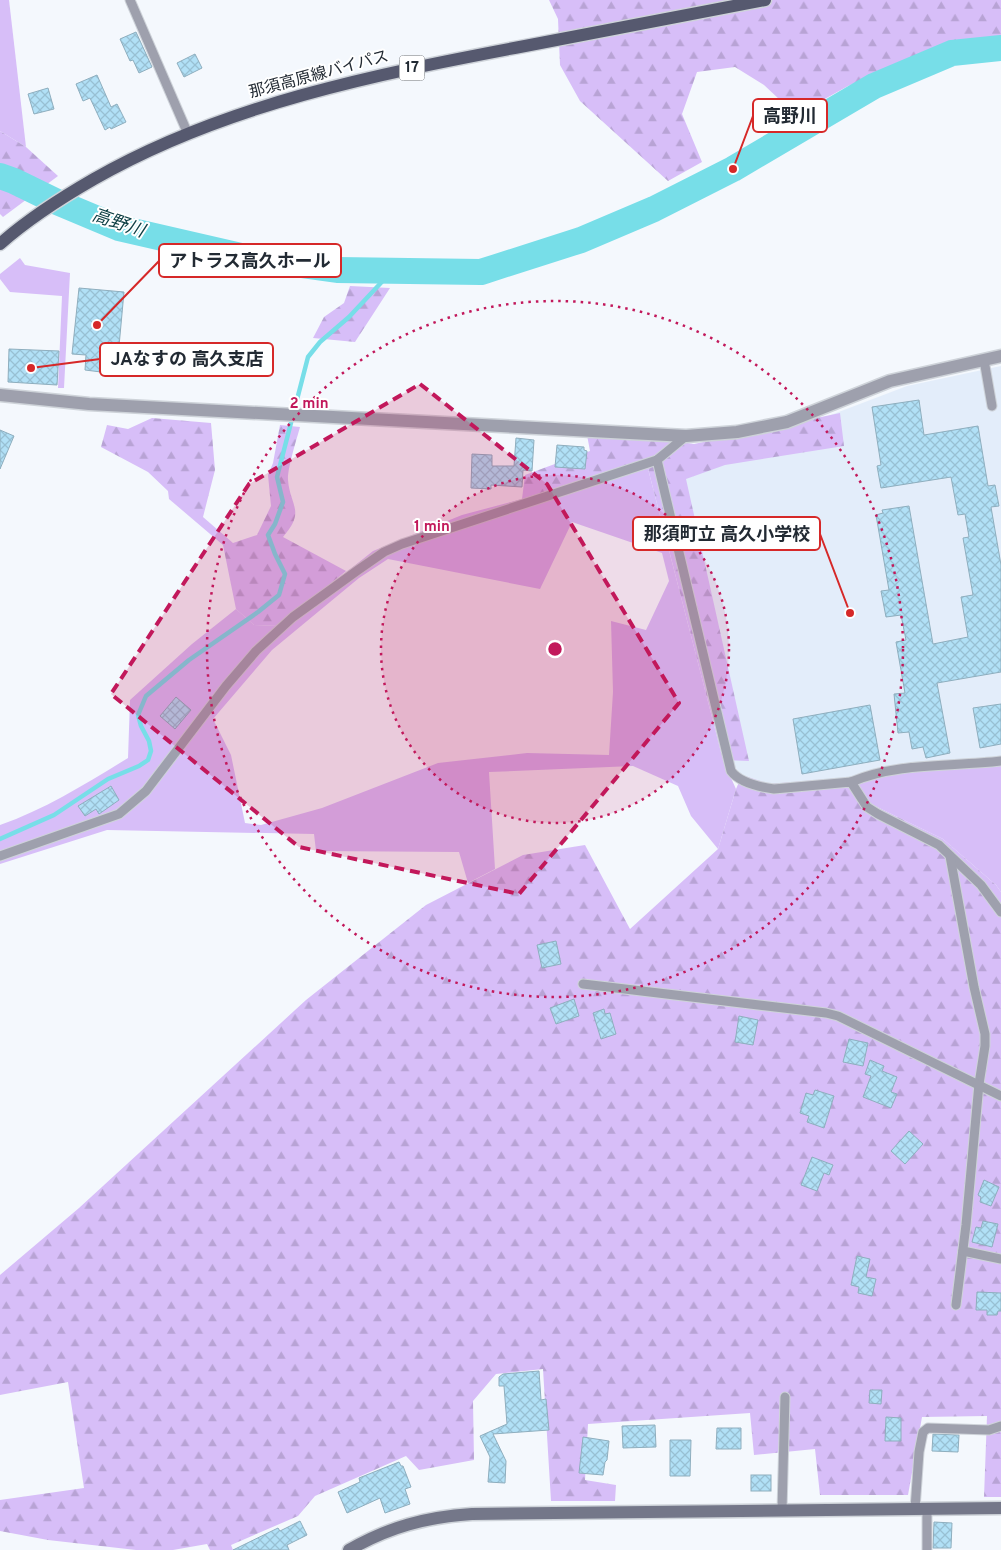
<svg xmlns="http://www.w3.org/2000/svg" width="1001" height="1550" viewBox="0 0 1001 1550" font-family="Overpass,'Noto Sans JP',sans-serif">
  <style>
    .built { fill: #e3edfa }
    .green { fill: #d7bef8; fill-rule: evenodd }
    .forest { fill: url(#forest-firs) }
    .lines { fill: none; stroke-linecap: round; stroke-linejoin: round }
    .stream { stroke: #77dee8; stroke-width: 4.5 }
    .river { stroke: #77dee8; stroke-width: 26 }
    .building { fill: url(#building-cross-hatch); stroke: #8eaebe }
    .lane-casing { stroke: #ced3d9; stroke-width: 11 }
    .street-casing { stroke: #ced3d9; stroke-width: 15 }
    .secondary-casing { stroke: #ced3d9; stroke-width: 15 }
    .primary-casing { stroke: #ced3d9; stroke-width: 15 }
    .lane { stroke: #9ea0ad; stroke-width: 9 }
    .street { stroke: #9ea0ad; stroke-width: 12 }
    .secondary { stroke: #747789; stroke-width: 12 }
    .primary { stroke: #56596f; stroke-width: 12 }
    .marked { fill: #c2185b; fill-opacity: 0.2; stroke: #c2185b; stroke-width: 4; stroke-dasharray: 10 6; stroke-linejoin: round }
    .ring { fill: none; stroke: #c2185b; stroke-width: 2.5; stroke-dasharray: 2.5 5 }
    .labels { text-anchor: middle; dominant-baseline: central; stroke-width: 4; stroke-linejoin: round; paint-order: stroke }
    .shield { fill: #fff; stroke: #646a70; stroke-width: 1 }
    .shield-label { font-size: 15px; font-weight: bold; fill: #222a33 }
    .street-label { font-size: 16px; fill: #222a33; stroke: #fff }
    .water-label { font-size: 18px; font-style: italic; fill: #0f4045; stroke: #fff }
    .centre { fill: #c2185b; stroke: #fff; stroke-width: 2.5 }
    .ring-label { font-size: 15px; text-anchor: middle; font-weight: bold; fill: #c2185b; stroke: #fff; stroke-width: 4; stroke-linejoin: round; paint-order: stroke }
    .leader { fill: none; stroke: #d62828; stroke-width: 2 }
    .callout-dot { fill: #d62828; stroke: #fff; stroke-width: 2 }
    .callout { fill: #fff; stroke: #d62828; stroke-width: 2 }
    .callout-label { font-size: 18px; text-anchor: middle; font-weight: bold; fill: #222a33 }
  </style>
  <defs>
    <pattern id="forest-firs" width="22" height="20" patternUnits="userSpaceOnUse" patternTransform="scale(1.25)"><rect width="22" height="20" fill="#d7bef8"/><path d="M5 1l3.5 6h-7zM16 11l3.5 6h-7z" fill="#b8a3d5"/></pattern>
    <pattern id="building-cross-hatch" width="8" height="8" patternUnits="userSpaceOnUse" patternTransform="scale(1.25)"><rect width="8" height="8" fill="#b1e0f6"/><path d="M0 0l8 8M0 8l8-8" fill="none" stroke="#98c0d3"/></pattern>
  </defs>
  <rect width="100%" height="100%" fill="#f4f8fd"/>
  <polygon class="built" points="1001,366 1001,758 853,777 769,784 742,775 734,766 664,467 781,434 907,386"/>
  <g class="green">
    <polygon points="0,0 9,0 26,147 0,131"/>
    <polygon points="20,258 25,265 70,273 64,388 58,388 62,296 10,292 0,279 0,274"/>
    <path d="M 646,461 L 723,760 L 736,789 L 718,849 L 691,816 L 678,786 L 633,766 L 489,772 L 495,869 L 468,883 L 459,852 L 316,851 L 314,834 L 107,830 L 0,864 L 0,825 C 46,809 87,783 128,758 L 130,700 L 192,644 L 236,609 L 254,625 L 279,626 L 373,551 L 462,515 L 522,499 ZM 572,522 L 662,553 L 669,581 L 646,630 L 611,621 L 613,692 L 609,755 L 527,753 L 438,763 L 322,808 L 261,825 L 245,823 L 231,755 L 213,719 L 272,650 L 359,578 L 388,559 L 540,589 Z"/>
    <polygon points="1001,758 1001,892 996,885 943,839 871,804 853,777"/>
  </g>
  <g class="forest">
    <polygon points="549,0 1001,0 1001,37 969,40 923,52 848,86 796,115 764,85 735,67 697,72 682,114 702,162 668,181 580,101 560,65 558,19"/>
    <polygon points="0,131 26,147 58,176 3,217 0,214"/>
    <polygon points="350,286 390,288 355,342 313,338 324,317 344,303"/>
    <polygon points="840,413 844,446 725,465 686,479 749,761 723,760 646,461 522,499 525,475 590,451 587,435 663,439 694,444"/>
    <path d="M 152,418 L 211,423 L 215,470 L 203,517 L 233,543 L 257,535 L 271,506 L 268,475 L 273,463 L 280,425 L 300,427 C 297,438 287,470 288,480 C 290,506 306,511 283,537 L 346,571 L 279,626 L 254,625 L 236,609 L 223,545 L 169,499 L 168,491 L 148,472 L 101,447 L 107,425 L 128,429 Z"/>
    <polygon points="742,775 769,784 853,777 871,804 943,839 996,885 1001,892 1001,1497 984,1497 987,1416 922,1417 908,1495 820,1495 815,1449 754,1455 750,1413 588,1424 585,1480 616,1485 615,1501 551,1501 543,1369 496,1374 473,1401 474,1460 419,1470 406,1456 315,1496 298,1516 231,1545 233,1550 210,1550 207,1544 173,1550 136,1550 48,1540 0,1531 0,1500 84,1488 68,1382 0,1395 0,1275 79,1208 306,1000 426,905 523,855 585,845 630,929 718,849 736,789"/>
  </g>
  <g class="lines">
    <polyline class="stream" points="0,839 54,815 108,779 139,766 148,760 151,751 149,741 141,726 138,715 146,696 189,660 258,612 279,595 285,574 275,554 268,535 275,524 283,502 277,477 308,357 320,342 349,317 392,271"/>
    <polyline class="river" points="0,176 14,181 57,202 119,228 245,257 337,270 481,272 581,240 654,209 733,169 874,86 952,53 1001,48"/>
  </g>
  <g class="building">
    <polygon points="136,32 152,67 139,73 133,60 130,61 120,39"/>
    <polygon points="195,54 202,68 184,77 177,63"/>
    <polygon points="97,75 111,107 117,104 126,122 111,129 110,127 105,130 90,98 83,101 76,84"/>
    <polygon points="48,88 54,109 34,114 28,94"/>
    <polygon points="79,288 124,292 118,357 103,356 101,372 85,370 86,355 72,354"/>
    <polygon points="9,349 59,351 57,385 8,382"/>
    <polygon points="919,400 924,435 978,426 988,486 995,485 999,506 991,507 1001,565 1001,672 937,683 950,753 926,758 923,747 912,749 909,732 898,733 894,694 905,693 896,642 906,640 901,615 886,617 881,591 889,590 876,515 883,513 882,510 909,506 933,644 968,637 961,597 973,595 963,538 969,537 965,514 958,515 951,477 881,488 877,466 881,465 872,407"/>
    <polygon points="0,430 14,436 0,469"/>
    <polygon points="516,438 534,440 532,471 523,470 522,487 491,485 491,489 471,488 472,454 492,455 492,466 514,466"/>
    <polygon points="557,445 584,447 584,450 587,451 585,469 555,467"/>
    <polygon points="176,697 191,710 175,729 160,716"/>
    <polygon points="1001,704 1001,744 980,748 973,708"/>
    <polygon points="870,705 880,760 802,774 793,719"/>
    <polygon points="111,786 119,800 99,814 96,809 85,816 78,806"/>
    <polygon points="556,941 561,964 542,968 537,945"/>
    <polygon points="574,999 579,1016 556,1024 550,1008"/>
    <polygon points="604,1009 605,1014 610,1013 616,1034 601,1039 593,1013"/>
    <polygon points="739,1016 758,1020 753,1045 735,1042"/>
    <polygon points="849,1039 868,1043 863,1066 843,1062"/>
    <polygon points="870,1060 884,1066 882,1071 897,1077 891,1092 897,1094 891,1108 863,1097 871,1076 865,1074"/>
    <polygon points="815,1090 834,1096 824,1128 807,1122 809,1116 800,1113 806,1093 813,1095"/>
    <polygon points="909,1131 923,1144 905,1164 891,1151"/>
    <polygon points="812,1157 833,1165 829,1175 824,1173 817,1191 801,1185"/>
    <polygon points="984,1180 999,1187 991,1206 980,1202 981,1197 978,1195"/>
    <polygon points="983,1221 998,1224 992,1247 972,1242 976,1227 981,1228"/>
    <polygon points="857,1256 870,1259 866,1277 876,1279 872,1296 858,1293 859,1287 851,1285"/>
    <polygon points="977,1292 1001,1293 1001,1311 998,1311 997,1315 987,1315 987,1310 976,1310"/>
    <polygon points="539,1371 541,1400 546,1399 549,1430 493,1434 506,1461 505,1483 488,1482 490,1457 480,1436 507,1424 504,1386 499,1386 499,1377 503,1374"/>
    <polygon points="870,1390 882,1390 881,1404 869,1403"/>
    <polygon points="886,1417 901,1418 901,1441 885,1441"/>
    <polygon points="655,1425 656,1447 623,1448 622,1426"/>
    <polygon points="717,1428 741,1428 741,1449 716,1449"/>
    <polygon points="933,1434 959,1435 958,1452 932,1451"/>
    <polygon points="583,1437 609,1441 607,1460 605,1462 603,1475 579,1473"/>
    <polygon points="670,1440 691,1440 690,1476 670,1476"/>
    <polygon points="399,1462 401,1466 403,1466 411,1487 405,1489 410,1504 385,1513 380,1498 347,1513 338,1492 360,1482 359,1478"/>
    <rect x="751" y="1475" width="20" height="16"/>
    <polygon points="300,1521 307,1535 287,1545 289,1550 233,1550 278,1528 280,1531"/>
    <polygon points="934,1522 952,1523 951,1548 933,1548"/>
  </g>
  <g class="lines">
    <defs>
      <g id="lane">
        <polyline points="130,0 188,134"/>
        <polyline points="984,360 992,406"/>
        <path d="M 657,460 L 731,771 C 740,783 759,787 774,789 L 851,782 L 867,807 L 878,814 L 939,845 L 981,885 L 1001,912"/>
        <path d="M 851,782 C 898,762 951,767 1001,761"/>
        <polyline points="0,856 119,814 146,791 226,686 256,651 293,617 358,570 384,552 402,544 657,460 686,436"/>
        <polyline points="950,856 974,987 985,1034 985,1046 979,1084 966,1225 956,1305"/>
        <polyline points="583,984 826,1013 838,1016 1001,1096"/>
        <polyline points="963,1251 1001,1259"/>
        <polyline points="915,1509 919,1452 923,1432 928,1428 989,1430 1001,1426"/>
        <polyline points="782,1510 785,1397"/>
        <polyline points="927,1550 927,1509"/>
      </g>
      <polyline id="street" points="0,395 89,404 686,436 737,432 787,422 890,381 1001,356"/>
      <path id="secondary" d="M 349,1550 C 389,1527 426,1517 472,1514 L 1001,1508"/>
      <path id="primary" d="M 0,244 C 28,219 61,198 94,179 C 225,104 377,74 525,46 C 605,30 685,15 765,0"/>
    </defs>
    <use href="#lane" class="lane-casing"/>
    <use href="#street" class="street-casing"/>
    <use href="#secondary" class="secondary-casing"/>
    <use href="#primary" class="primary-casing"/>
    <use href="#lane" class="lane"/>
    <use href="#street" class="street"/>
    <use href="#secondary" class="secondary"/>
    <use href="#primary" class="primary"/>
  </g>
  <path class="marked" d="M 420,384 L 547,484 L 679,703 L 519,894 L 299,847 L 111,694 L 249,484 Z"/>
  <circle cx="555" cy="649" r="174" fill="#c2185b" fill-opacity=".12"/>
  <g class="ring">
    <circle cx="555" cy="649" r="174"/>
    <circle cx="555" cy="649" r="348"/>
  </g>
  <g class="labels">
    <rect class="shield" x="399.5" y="55.5" width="25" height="25" rx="4"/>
    <g class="shield-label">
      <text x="412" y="68">17</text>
    </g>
    <g class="street-label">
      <text transform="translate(319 75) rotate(-15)">那須高原線バイパス</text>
    </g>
    <g class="water-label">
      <text transform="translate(118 224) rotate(19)">高野川</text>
    </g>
  </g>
  <circle cx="555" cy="649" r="8" class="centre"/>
  <g class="ring-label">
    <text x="309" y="408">2 min</text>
    <text x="432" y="531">1 min</text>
  </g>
  <path class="leader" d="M733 169L753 116M97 325L159 261M31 368L100 359M850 613L820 534"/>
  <g class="callout-dot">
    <circle cx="733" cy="169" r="5"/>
    <circle cx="97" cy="325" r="5"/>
    <circle cx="31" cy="368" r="5"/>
    <circle cx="850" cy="613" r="5"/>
  </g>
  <g class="callout">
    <rect x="753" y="99" width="74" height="33" rx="5"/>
    <rect x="159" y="244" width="182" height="33" rx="5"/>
    <rect x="100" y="343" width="173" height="33" rx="5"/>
    <rect x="633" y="517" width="187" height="33" rx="5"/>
  </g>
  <g class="callout-label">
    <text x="790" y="122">高野川</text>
    <text x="250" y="267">アトラス高久ホール</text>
    <text x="187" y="365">JAなすの 高久支店</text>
    <text x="727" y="540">那須町立 高久小学校</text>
  </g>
</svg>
